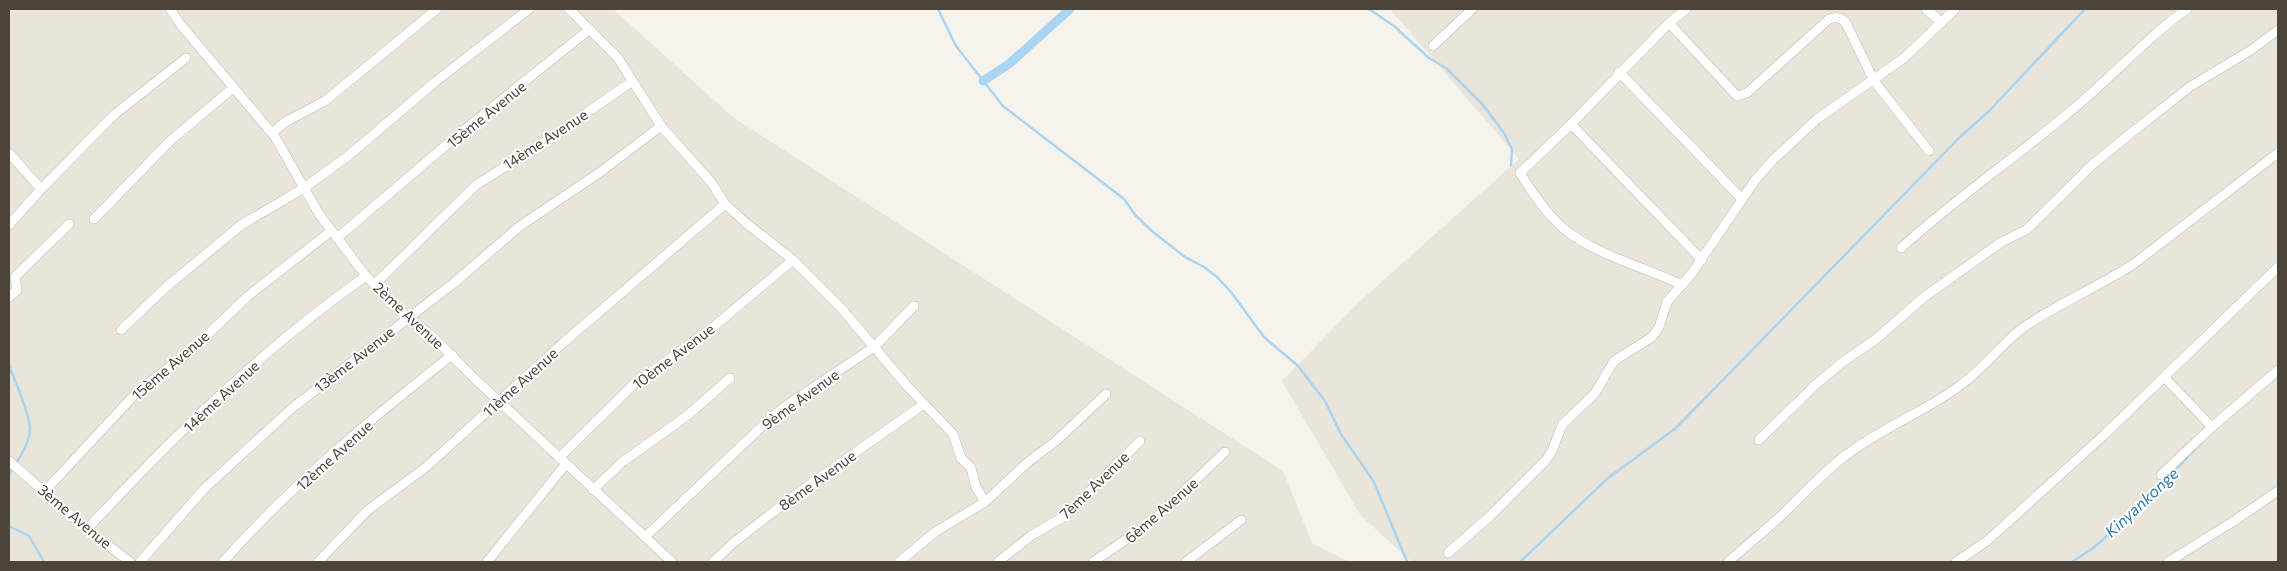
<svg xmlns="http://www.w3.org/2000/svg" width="2287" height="571" viewBox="0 0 2287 571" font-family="Commissioner,sans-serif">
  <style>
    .residential { fill: #eae5da }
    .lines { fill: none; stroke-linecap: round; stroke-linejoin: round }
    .stream { stroke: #a9d4f2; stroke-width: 2.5 }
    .canal { stroke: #a9d4f2; stroke-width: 9 }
    .minor-casing { stroke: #c2bbae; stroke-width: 10 }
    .minor { stroke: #fff; stroke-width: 9 }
    .labels { text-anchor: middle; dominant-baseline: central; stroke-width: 4; stroke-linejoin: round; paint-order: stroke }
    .street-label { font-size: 15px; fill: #4b4439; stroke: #fff }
    .water-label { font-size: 16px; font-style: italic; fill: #2e7ab2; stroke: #fff }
  </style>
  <rect width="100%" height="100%" fill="#f6f3ec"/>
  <g class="residential">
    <polygon points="9,9 613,9 734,118 1283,471 1312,543 1349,562 9,562"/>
    <polygon points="1390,9 2278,9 2278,562 1412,562 1361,516 1282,381 1358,303 1519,159"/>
  </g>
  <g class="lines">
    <g class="stream">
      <polyline points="938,9 956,46 1003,106 1124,199 1136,216 1153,232 1185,257 1204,267 1217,277 1231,292 1264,337 1298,366 1325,401 1341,434 1374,482 1407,562"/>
      <polyline points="1369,9 1394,26 1429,58 1446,68 1483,105 1504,133 1512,149 1511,165"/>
      <path d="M 9,365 C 15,382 29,411 30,428 C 30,445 17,461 9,474"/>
      <polyline points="9,526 29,536 44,562"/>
      <polyline points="1520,562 1608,478 1676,428 1959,138 1990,110 2085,9"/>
      <polyline points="2072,562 2093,548 2125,521 2145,495 2156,491 2202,442"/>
    </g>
    <polyline class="canal" points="983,81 1009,64 1070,9"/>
    <defs>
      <g id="minor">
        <polyline points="170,9 181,25 275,137 319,214 366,276 407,317 430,334 475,379 672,562"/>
        <polyline points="569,9 618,58 661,126 711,182 725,204 746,223 793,260 842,309 907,386 953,434 961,458 971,468 976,487 985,502 935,532 899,562"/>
        <polyline points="1926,9 1942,23"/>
        <path d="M 1669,23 L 1737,96 L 1747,93 L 1829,19 C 1837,16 1840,17 1846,23 L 1874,81 L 1929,151"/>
        <polyline points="1433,46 1472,9"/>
        <polyline points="1619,72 1742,199"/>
        <polyline points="1571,124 1702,260"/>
        <polyline points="272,133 285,122 325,101 437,9"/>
        <polyline points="9,153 41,189"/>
        <polyline points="94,219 171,140 233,88"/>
        <polyline points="9,225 41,189 115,114 186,58"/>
        <polyline points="337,238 458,135 590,29"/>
        <path d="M 1901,248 C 1954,200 2012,160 2067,114 C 2109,81 2143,40 2187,9"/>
        <polyline points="375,284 476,185 549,139 631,82"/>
        <path d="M 1682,285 C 1643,266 1597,256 1563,228 C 1546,213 1532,192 1520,173 L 1571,124 L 1669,23 L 1686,9"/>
        <polyline points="9,297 17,290 15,277 69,224"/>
        <polyline points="121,330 165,288 241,225 304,188 348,156 435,82 529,9"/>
        <polyline points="2165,378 2212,427"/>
        <polyline points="1759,440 1814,386 1840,364 1876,339 1924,297 2000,243 2026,230 2093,164 2131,133 2191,86 2251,50 2278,30"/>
        <polyline points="559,458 633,385 712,328 793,260"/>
        <polyline points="9,461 87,529 130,562"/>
        <polyline points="2161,475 2212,427 2278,370"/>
        <polyline points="593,490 621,463 688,415 730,378"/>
        <polyline points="44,492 139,390 186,355 248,296 331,231"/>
        <polyline points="985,502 1028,462 1056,441 1106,394"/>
        <path d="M 87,529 C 173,437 263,348 366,276"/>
        <polyline points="646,536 772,417 787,405 874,347 914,306"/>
        <polyline points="1448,553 1489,517 1546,460 1552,451 1562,425 1595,393 1614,361 1652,337 1659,327 1667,302 1692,273 1756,179 1773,160 1817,119 1904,58 1955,9"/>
        <polyline points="140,562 204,489 291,409 455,282 520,226 599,173 661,126"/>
        <path d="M 223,562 C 289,487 373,417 452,355"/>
        <polyline points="318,562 368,510 426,467 563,343 725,204"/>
        <polyline points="487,562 565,465"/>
        <polyline points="713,562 732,544 795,495 924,404"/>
        <polyline points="998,562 1032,535 1065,516 1140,441"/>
        <polyline points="1093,562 1149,524 1225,452"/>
        <polyline points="1186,562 1241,520"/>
        <path d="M 1728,562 C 1747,545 1767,529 1785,512 C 1806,492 1825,470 1849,453 C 1885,426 1927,411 1962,384 C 1986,367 2002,342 2027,325 C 2061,302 2100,286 2135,263 L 2278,153"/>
        <polyline points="1956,562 1987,541 2104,435 2278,267"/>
        <polyline points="2168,562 2234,521 2278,491"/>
      </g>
    </defs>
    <use href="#minor" class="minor-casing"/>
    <use href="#minor" class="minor"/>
  </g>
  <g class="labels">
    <g class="street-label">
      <text transform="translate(486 114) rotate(-39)">15ème Avenue</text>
      <text transform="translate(545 139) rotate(-33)">14ème Avenue</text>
      <text transform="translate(409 315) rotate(43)">2ème Avenue</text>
      <text transform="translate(673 356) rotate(-37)">10ème Avenue</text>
      <text transform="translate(354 359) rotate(-38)">13ème Avenue</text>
      <text transform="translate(170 365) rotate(-41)">15ème Avenue</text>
      <text transform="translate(520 382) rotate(-42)">11ème Avenue</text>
      <text transform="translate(221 396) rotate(-43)">14ème Avenue</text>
      <text transform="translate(800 399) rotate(-36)">9ème Avenue</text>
      <text transform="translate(334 455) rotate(-42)">12ème Avenue</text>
      <text transform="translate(817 480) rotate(-36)">8ème Avenue</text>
      <text transform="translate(1094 485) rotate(-44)">7ème Avenue</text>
      <text transform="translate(1161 510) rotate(-41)">6ème Avenue</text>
      <text transform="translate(75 516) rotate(40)">3ème Avenue</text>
    </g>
    <g class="water-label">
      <text transform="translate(2141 502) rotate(-43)">Kinyankonge</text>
    </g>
  </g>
  <rect width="2287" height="571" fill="none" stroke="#4b4439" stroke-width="20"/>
</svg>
